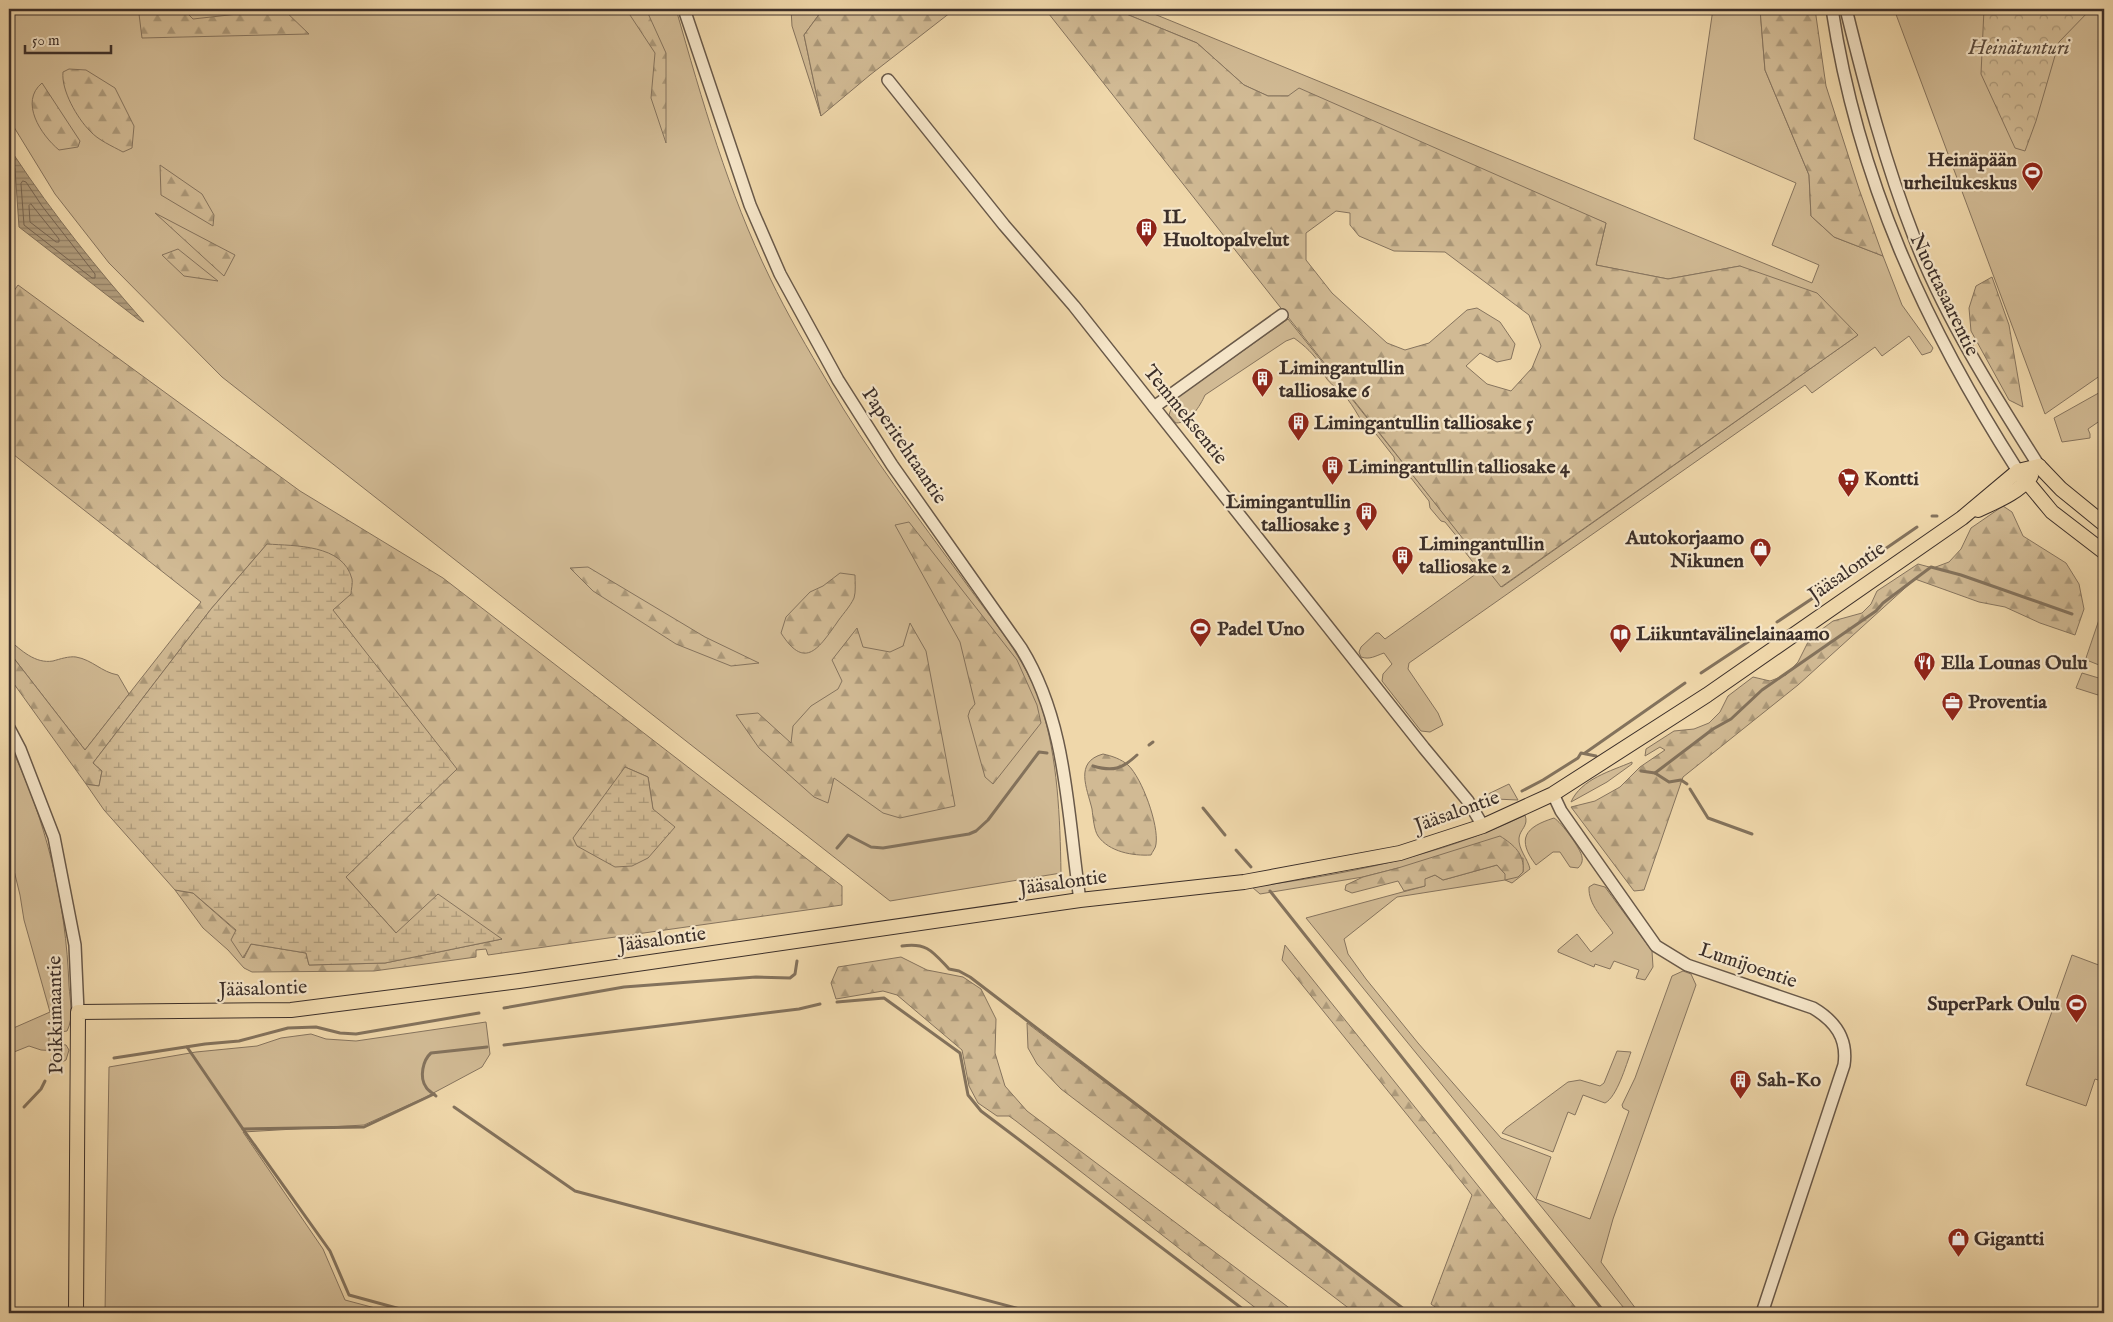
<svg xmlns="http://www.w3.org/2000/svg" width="2113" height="1322" viewBox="0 0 2113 1322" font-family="'IM FELL English',serif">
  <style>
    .grass { fill: #d1ba94; stroke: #86745e }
    .forest { fill: url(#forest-firs); stroke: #86745e; fill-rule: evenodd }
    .wetland { fill: url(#wetland-marsh); stroke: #86745e }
    .park { fill: url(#park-crowns); stroke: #86745e }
    .water { fill: url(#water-rules); stroke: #83725c }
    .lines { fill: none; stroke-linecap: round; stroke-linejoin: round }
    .shore { stroke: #776654; stroke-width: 1 }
    .stream { stroke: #83725c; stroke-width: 3 }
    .minor-casing { stroke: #695949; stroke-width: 14 }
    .major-casing { stroke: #3c2f29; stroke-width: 16 }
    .minor { stroke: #f5e5c8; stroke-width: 11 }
    .major { stroke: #efd7aa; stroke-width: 14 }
    .labels { text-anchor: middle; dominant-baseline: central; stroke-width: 4.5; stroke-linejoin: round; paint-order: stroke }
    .park-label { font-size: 20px; font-style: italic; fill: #5a4b3e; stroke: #f5e5c8 }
    .poi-label { font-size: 20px; font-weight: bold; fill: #3c2f29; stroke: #f5e5c8; text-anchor: start }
    .street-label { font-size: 20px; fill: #3c2f29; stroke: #f5e5c8 }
  </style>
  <defs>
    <pattern id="forest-firs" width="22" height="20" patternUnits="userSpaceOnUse" patternTransform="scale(1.25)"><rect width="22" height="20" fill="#d1ba94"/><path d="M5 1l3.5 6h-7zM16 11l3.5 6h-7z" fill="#ab9879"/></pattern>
    <pattern id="wetland-marsh" width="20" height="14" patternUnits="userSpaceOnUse" patternTransform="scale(1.25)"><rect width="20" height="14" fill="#d1ba94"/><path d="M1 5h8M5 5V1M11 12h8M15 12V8" fill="none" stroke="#ab9879"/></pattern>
    <pattern id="park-crowns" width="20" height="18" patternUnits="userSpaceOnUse" patternTransform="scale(1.25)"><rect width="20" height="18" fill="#d1ba94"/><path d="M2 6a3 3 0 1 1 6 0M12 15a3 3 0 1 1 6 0" fill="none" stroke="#ab9879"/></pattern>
    <pattern id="water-rules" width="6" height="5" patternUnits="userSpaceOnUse" patternTransform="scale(1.25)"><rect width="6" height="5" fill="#b29e7e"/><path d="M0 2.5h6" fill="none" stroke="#928167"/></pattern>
  </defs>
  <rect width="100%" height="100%" fill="#efd7aa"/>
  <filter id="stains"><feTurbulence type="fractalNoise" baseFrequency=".004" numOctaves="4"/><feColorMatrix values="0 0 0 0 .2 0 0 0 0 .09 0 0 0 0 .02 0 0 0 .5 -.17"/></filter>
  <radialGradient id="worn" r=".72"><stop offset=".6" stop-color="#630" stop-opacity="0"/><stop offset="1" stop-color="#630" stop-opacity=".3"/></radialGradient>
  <g class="grass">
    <path d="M 9,9 L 676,9 C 702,100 728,192 770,278 C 787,314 808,349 828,383 C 868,453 918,517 965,582 C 993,621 1026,659 1041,705 C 1058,759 1060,817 1061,873 L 890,901 L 222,377 L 109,263 L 55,194 L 9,119 Z"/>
    <polygon points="791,9 823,9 804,35 821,116 792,26"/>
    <path d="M 1114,9 L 1142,9 L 1812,283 L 1819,265 L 1772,245 L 1796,183 L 1694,139 L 1713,9 L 1760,9 L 1765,70 L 1809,175 L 1811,216 L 1834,237 L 1883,256 L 1902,305 L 1933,348 L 1931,352 L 1922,355 L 1909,336 L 1882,356 L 1875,347 L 1812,393 L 1805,385 L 1409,663 L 1408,669 L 1438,713 L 1443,725 L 1430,732 L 1421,731 L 1382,681 L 1383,674 L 1392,664 L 1384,653 C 1375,656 1370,660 1361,657 L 1359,652 L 1361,647 L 1376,633 L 1379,633 L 1385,639 L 1480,571 L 1465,552 L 1463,544 L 1445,522 L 1441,521 L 1430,508 L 1429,501 L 1411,478 L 1405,476 L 1395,463 L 1394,457 L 1376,434 L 1370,433 C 1360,421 1355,407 1344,395 C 1338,388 1330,385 1325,376 C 1323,373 1323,369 1321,366 C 1314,354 1305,346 1294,338 L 1286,341 L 1205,395 C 1200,406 1190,423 1176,423 L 1169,415 L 1174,400 L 1288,319 L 1502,587 L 1858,335 L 1740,266 L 1668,279 L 1596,265 L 1606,223 L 1288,96 L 1268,96 L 1244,85 L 1197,43 Z"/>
    <polygon points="1894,9 2104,9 2104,373 2045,414"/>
    <polygon points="2104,390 2104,418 2088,429 2090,434 2090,438 2062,442 2054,418"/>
    <polygon points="2104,605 2104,667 2089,661 2086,658"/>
    <path d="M 9,640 C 21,650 35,664 53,661 C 60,659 69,656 76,657 C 93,660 101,672 118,675 L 129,694 L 85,750 L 9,652 Z"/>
    <polygon points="2082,673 2102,679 2098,695 2076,688"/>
    <path d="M 9,743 C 46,819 66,901 69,986 C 70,1000 74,1018 67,1031 L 49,1034 L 49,1043 L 66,1045 L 69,1050 L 66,1060 L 58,1064 L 59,1051 L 41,1050 L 29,1046 L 9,1054 L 9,1030 L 50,1012 L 24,920 L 20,895 L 9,850 Z"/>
    <path d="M 1632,762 L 1632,764 L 1607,782 L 1571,802 C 1581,779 1611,771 1632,762 Z"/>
    <polygon points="1509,784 1518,800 1495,799 1486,795"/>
    <path d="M 1525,815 C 1529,826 1520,829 1519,838 C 1518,849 1528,859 1530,869 L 1512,883 L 1505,880 L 1397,897 L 1344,939 L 1348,954 L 1366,979 L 1418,1043 L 1501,1138 L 1551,1157 L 1536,1199 L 1590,1219 L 1629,1111 L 1623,1108 L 1622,1105 L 1635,1078 L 1672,976 L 1683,971 L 1691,974 L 1696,985 L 1613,1219 L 1601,1262 L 1639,1313 L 1628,1313 L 1306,918 L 1425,886 L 1424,879 L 1435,875 L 1443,880 L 1497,865 L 1505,874 L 1523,872 L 1523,858 L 1398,868 L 1363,877 L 1260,894 L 1252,887 C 1346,874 1439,857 1525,815 Z"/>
    <path d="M 1554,818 C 1561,822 1581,849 1582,857 C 1583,862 1581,865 1578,868 L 1570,867 L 1560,852 L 1553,852 L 1536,865 C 1516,839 1525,827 1554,818 Z"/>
    <path d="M 1594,884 L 1605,887 L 1652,951 L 1653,967 L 1645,980 L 1636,978 L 1639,970 L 1614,961 L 1610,969 L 1595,964 L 1594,967 L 1558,952 L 1558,950 L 1577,934 L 1591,952 L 1613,933 C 1604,919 1588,905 1589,887 Z"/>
    <polygon points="2072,955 2104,967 2104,1082 2095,1079 2086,1106 2026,1085"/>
    <polygon points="486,1022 490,1054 482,1067 424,1098 364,1125 243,1132 323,1249 345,1300 394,1313 105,1313 109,1067 196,1052 257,1046 281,1038 311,1034 326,1039 356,1041"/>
    <path d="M 1617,1051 L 1631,1052 C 1626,1065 1617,1097 1605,1103 L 1583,1095 L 1575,1115 L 1568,1112 L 1553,1152 L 1502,1133 L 1506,1128 L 1568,1082 L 1580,1080 L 1600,1086 L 1604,1083 Z"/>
  </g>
  <g class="forest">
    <polygon points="183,9 193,19 283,9 309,34 142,38 139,14"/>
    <polygon points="626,9 646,9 666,53 666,143 651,98 655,53"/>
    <polygon points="823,9 955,9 870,75 821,116 804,35"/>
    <path d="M 1045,9 L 1114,9 L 1197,43 L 1244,85 L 1268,96 L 1288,96 L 1299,88 L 1606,223 L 1596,265 L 1668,279 L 1740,266 L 1817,293 L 1858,335 L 1501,587 ZM 1336,211 L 1350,213 L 1350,225 L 1359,236 L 1394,251 L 1445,252 L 1529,315 L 1541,346 L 1532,368 L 1511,391 L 1487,384 L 1466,366 L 1480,353 L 1497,362 L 1511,359 L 1515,344 L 1500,322 L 1477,308 L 1467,310 L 1429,343 L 1405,350 L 1387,343 L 1332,293 L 1306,260 L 1306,233 Z"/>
    <polygon points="1760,9 1815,9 1826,86 1859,189 1883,256 1834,237 1811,216 1809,175 1765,70"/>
    <path d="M 69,69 L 86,70 L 115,88 L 134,126 L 132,148 L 123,152 C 112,146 98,140 90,131 C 77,118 61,90 63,72 Z"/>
    <path d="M 42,83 L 80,141 L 78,147 L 59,150 C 41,135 19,102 42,83 Z"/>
    <polygon points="160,165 202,194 214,215 213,226 161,195"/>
    <polygon points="155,213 235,255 224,276"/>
    <polygon points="178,249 218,281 184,276 162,255"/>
    <polygon points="1992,277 2009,325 2023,407 2009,400 1971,331 1969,308 1976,286"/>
    <path d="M 18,285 L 300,491 L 443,578 L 842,886 L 842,905 L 488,955 L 486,949 L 476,950 L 476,957 L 374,971 L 252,972 L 244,968 L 228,950 L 203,928 L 175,890 L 193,893 L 236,931 L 244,958 L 251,944 L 306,953 L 309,965 L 385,963 L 502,939 L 396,933 L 346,877 L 456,769 L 332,610 L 267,544 L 211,609 L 93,763 L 102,771 L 99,786 L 86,784 L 9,677 L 9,652 L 85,750 L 201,602 L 9,451 L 9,298 ZM 625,767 L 648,777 L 653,810 Z"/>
    <polygon points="2003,506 2012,512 2023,536 2066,563 2079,584 2084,609 2075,635 2040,623 2005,607 1979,602 1915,579 1798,685 1683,777 1644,890 1634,891 1571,807 1595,801 1620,787 1640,767 1665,750 1660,747 1645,756 1646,749 1674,731 1694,729 1709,723 1720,712 1728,696 1753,677 1770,681 1786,675 1798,662 1810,638 1833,621 1862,613 1871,604 1877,591 1918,564 1933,568 1949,562 1961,549 1971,528"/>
    <polygon points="909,522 1017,660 1037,705 1041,723 993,784 985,777 968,716 970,710 975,704 960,642 895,525"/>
    <polygon points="588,567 705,637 759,663 731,666 676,644 593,591 570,568"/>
    <path d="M 840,573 L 855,575 C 855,582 856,592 854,598 C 850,607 841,616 836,624 C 817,651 804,669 781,633 L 786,617 L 810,592 L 823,586 Z"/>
    <polygon points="910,623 926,651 955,806 900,818 883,813 834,778 828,803 814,797 759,748 736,715 758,713 791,743 793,726 811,706 838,689 842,681 832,660 857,628 863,647 890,652 903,646"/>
    <path d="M 1103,754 C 1112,756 1121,759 1128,765 C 1142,778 1159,825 1156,844 C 1156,848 1152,852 1151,855 C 1133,856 1109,852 1098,836 C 1094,830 1093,817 1092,809 C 1087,788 1074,762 1103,754 Z"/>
    <path d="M 1500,836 C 1514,845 1525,854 1523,872 L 1518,877 L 1505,880 L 1505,874 L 1497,865 L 1443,880 L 1435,875 L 1425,879 L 1425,886 L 1404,891 L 1398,881 L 1352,893 L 1345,890 L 1346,885 L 1363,877 L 1398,868 Z"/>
    <polygon points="1285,945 1580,1313 1443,1313 1431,1304 1472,1195 1282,960"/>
    <polygon points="901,957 927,970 963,977 981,989 996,1019 995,1053 1005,1086 1027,1111 1296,1313 1262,1313 1016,1121 1009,1116 997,1116 978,1103 969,1086 962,1050 897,995 883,991 836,999 831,983 838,967"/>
    <polygon points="1027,1023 1410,1313 1355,1313 1061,1089 1037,1064 1028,1048"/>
  </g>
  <g class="wetland">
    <path d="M 267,544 C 295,546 343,544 352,579 C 353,583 351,590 351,594 L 333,610 L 457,769 L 346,877 L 396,933 L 438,894 L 502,939 L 385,963 L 309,965 L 306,953 L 251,944 L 243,958 L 231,940 L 236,930 L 193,893 L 175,890 L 104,810 L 86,784 L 99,786 L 102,771 L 93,763 L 211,609 Z"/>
    <polygon points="625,767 648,777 653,809 675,827 648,858 632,866 615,867 577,846 573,838"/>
  </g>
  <polygon class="park" points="1984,9 2096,9 2090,10 2059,42 2036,121 2025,151 2015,148 1981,74"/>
  <path class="water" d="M 14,155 C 53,214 97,269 144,322 L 139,320 L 19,227 L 15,169 L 11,158 Z"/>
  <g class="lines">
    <g class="shore">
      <polygon points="23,181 26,182 42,206 95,274 95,278 92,278 24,225 21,184"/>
      <polygon points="31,204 59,239 59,242 56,242 30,222 29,206"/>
    </g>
    <g class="stream">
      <polyline points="1932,516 1937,516"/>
      <polyline points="1856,569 1917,527"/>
      <polyline points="1777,622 1843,578"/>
      <polyline points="1701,673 1763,632"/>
      <polyline points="1149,745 1153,742"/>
      <polyline points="1585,753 1685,683"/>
      <path d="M 1093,766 C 1113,772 1122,769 1137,755"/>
      <polyline points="1641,771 1655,773 1669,782 1681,780 1687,784"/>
      <polyline points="1655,773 1713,729 1731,719 1762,690 1876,611 1883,603 1931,567 1961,575 2072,614"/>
      <polyline points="1690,789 1708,818 1752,834"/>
      <polyline points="1522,791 1543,780 1578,758 1581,753 1596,756"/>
      <polyline points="1203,808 1225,835"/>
      <polyline points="837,848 848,835 871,847 883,848 969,834 976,831 988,820 1039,752 1047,753"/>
      <polyline points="1236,850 1251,867"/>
      <polyline points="1270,891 1605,1313"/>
      <path d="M 902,946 C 927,942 933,952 949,969 L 959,971 L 970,977 L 1409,1313"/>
      <polyline points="837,1002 884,998 960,1053 968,1095 981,1111 1248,1313"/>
      <polyline points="504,1008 624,987 756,977 790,978 795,974 797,961"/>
      <polyline points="504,1045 799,1009 820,1004"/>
      <polyline points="187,1047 243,1129 364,1127 434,1094"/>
      <polyline points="114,1058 205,1044 239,1041 288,1028 316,1027 340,1033 356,1034 479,1013"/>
      <polyline points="52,1061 53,1055 60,1054"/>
      <path d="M 436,1096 C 433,1093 428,1091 426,1087 C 419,1077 423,1060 431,1053 L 487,1047"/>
      <polyline points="24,1107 41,1089 45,1081"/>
      <polyline points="454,1107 575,1191 1035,1313"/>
      <polyline points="243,1129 330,1251 349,1295 415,1313"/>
    </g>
    <defs>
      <g id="minor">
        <path d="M 684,9 L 750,205 L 780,274 L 838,380 L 892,465 L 1021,648 C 1068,724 1067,815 1080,900"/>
        <path d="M 1832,9 C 1858,180 1925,326 2018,471"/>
        <path d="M 1846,9 C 1865,86 1885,163 1914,237 C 1944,316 1994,395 2039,466"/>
        <polyline points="888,80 1004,225 1074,306 1424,748 1468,801 1483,826"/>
        <polyline points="1154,407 1282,315"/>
        <polyline points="9,728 20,749 54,837 75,945 78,1012"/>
        <path d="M 1553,794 L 1561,811 L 1656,946 L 1687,965 L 1813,1008 C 1835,1021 1848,1038 1844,1065 L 1762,1313"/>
      </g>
      <g id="major">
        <polyline points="2039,466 2061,489 2104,524"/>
        <polyline points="2018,471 2052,512 2104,552"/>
        <path d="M 1978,510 C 1997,501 2018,493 2031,476"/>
        <polyline points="76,1313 78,1012 291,1010 519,981 1080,900 1244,882 1400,853 1483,826 1553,794 1707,695 1962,518 2018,471 2039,466"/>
      </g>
    </defs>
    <use href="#minor" class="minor-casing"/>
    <use href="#major" class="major-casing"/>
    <use href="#minor" class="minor"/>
    <use href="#major" class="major"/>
  </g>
  <defs>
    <symbol id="stadium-pin" viewBox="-11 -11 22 30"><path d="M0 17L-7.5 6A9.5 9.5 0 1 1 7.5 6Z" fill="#8f2418" stroke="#f5e5c8"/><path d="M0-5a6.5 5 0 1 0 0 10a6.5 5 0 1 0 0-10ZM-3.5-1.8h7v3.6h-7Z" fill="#fff"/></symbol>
    <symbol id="building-pin" viewBox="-11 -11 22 30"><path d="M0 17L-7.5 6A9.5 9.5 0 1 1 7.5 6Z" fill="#8f2418" stroke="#f5e5c8"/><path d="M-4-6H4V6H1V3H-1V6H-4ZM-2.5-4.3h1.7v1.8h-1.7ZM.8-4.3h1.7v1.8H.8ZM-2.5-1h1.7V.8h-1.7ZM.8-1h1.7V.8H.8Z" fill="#fff"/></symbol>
    <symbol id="supermarket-pin" viewBox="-11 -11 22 30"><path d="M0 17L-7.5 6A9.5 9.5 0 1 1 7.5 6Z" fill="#8f2418" stroke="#f5e5c8"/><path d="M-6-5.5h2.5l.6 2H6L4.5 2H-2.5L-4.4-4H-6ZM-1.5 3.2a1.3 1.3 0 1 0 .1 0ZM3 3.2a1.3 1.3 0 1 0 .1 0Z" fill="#fff"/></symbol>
    <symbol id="shop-pin" viewBox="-11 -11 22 30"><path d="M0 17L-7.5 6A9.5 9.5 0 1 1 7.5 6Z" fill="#8f2418" stroke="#f5e5c8"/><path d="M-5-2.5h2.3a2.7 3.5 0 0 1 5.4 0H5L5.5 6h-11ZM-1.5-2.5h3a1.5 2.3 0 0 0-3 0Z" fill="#fff"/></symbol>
    <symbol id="library-pin" viewBox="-11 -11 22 30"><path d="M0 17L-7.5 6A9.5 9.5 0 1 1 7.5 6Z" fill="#8f2418" stroke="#f5e5c8"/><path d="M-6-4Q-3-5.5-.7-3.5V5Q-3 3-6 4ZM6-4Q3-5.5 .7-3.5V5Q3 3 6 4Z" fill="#fff"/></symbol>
    <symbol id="restaurant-pin" viewBox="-11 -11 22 30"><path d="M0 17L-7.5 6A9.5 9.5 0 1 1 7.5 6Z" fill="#8f2418" stroke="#f5e5c8"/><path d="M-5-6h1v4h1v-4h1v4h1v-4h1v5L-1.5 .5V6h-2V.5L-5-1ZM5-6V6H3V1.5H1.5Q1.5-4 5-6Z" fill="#fff"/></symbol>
    <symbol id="office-pin" viewBox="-11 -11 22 30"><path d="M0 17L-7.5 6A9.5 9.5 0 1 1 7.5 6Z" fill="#8f2418" stroke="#f5e5c8"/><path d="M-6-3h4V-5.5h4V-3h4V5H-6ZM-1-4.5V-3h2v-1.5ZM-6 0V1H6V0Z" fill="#fff"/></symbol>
  </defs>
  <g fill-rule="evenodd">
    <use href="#stadium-pin" x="2020" y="160" width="25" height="34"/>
    <use href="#building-pin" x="1134" y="216" width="25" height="34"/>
    <use href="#building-pin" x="1250" y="366" width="25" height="34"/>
    <use href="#building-pin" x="1286" y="410" width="25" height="34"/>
    <use href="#building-pin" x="1320" y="454" width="25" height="34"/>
    <use href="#supermarket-pin" x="1836" y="466" width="25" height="34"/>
    <use href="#building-pin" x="1354" y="500" width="25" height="34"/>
    <use href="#shop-pin" x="1748" y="536" width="25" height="34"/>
    <use href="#building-pin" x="1390" y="544" width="25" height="34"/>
    <use href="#stadium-pin" x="1188" y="616" width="25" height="34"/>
    <use href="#library-pin" x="1608" y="622" width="25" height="34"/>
    <use href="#restaurant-pin" x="1912" y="650" width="25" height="34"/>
    <use href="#office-pin" x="1940" y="690" width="25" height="34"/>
    <use href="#stadium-pin" x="2064" y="992" width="25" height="34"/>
    <use href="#building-pin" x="1728" y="1068" width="25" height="34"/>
    <use href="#shop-pin" x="1946" y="1226" width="25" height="34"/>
  </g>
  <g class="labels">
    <g class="park-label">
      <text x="2019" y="48">Heinätunturi</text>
    </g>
    <g class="poi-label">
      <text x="2017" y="160" text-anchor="end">Heinäpään<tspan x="2017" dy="23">urheilukeskus</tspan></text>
      <text x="1163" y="217">IL<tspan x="1163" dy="23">Huoltopalvelut</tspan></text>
      <text x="1279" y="368">Limingantullin<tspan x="1279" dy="23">talliosake 6</tspan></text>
      <text x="1314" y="423">Limingantullin talliosake 5</text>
      <text x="1348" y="467">Limingantullin talliosake 4</text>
      <text x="1864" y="479">Kontti</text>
      <text x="1351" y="502" text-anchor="end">Limingantullin<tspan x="1351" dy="23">talliosake 3</tspan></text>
      <text x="1744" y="538" text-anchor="end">Autokorjaamo<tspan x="1744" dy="23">Nikunen</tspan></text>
      <text x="1419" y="544">Limingantullin<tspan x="1419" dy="23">talliosake 2</tspan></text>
      <text x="1217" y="629">Padel Uno</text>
      <text x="1636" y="634">Liikuntavälinelainaamo</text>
      <text x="1941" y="663">Ella Lounas Oulu</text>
      <text x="1968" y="702">Proventia</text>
      <text x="2060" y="1004" text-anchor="end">SuperPark Oulu</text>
      <text x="1757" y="1080">Sah-Ko</text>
      <text x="1974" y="1239">Gigantti</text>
    </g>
    <g class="street-label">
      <text transform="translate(1944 295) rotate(64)">Nuottasaarentie</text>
      <text transform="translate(1185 415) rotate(51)">Temmeksentie</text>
      <text transform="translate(904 446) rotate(56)">Paperitehtaantie</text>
      <text transform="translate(1847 572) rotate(-35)">Jääsalontie</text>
      <text transform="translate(1457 812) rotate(-20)">Jääsalontie</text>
      <text transform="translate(1063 883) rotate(-8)">Jääsalontie</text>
      <text transform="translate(662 940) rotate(-8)">Jääsalontie</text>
      <text transform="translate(1748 966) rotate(19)">Lumijoentie</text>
      <text transform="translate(263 989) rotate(-2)">Jääsalontie</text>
      <text transform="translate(56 1015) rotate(-91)">Poikkimaantie</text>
    </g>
  </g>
  <rect width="2113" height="1322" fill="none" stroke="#efd7aa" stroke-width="30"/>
  <rect x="10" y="10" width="2093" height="1302" fill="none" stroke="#3c2f29" stroke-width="2.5"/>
  <rect x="15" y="15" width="2083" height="1292" fill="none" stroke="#3c2f29"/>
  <path d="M25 45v8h86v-8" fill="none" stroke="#3c2f29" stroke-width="2.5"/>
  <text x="32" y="45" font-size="15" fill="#3c2f29" stroke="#f5e5c8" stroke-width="4" paint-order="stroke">50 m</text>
  <rect width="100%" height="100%" filter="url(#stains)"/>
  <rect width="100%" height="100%" fill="url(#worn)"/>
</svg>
